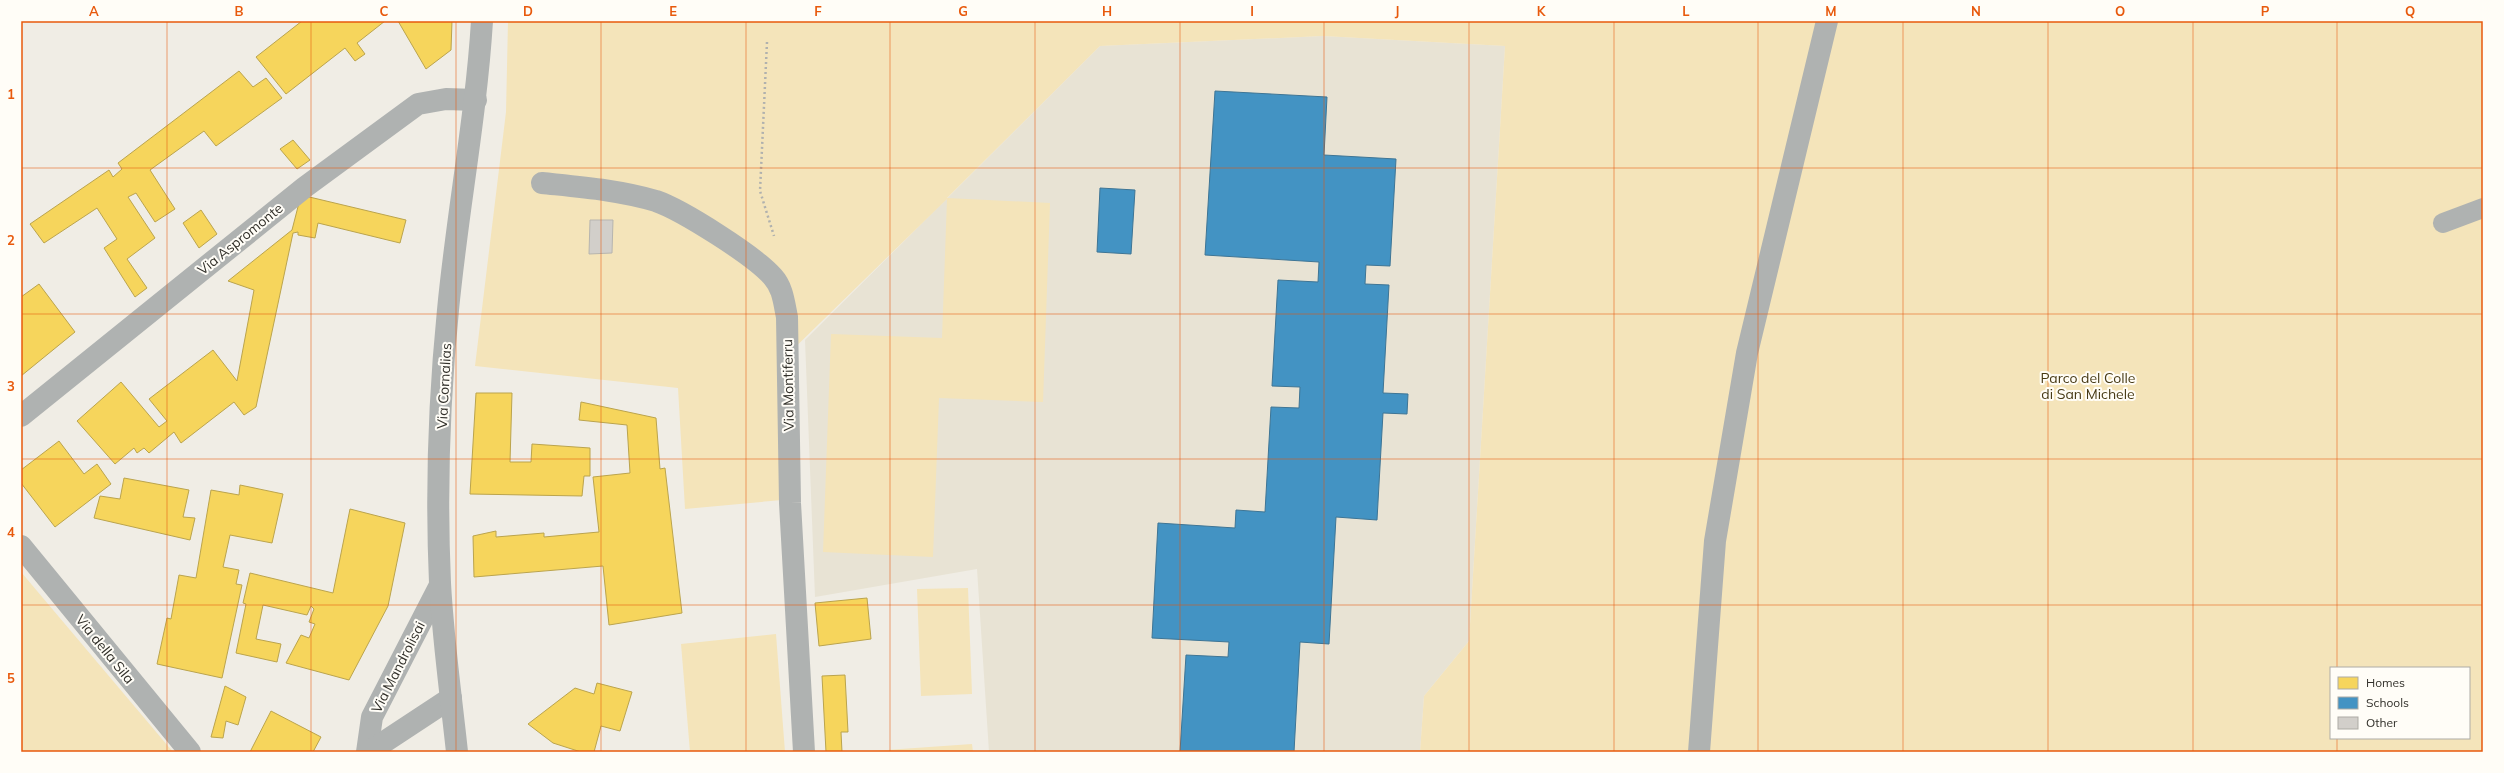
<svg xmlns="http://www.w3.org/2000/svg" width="2504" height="773" viewBox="0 0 2504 773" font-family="Mulish,sans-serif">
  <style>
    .built { fill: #e8e3d4 }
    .green { fill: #f4e4ba; fill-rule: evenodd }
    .homes { fill: #f6d55c; stroke: #bba44d }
    .schools { fill: #4393c3; stroke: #3e7595 }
    .building { fill: #d2cfca; stroke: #b7b5af }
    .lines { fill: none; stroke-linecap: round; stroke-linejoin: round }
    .path { stroke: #b0b1ae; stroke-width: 2.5; stroke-dasharray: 2 3; stroke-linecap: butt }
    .lane { stroke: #afb2b1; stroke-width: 20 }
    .street { stroke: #afb2b1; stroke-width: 22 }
    .grid { fill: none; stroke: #e8590c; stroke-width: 1; stroke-opacity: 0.55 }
    .labels { text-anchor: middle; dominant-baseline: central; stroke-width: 4; stroke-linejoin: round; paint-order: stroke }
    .street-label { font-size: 14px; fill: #32302a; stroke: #fffdf7 }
    .park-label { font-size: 14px; fill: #473a15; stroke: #fffdf7 }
    .neatline { fill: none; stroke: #e8590c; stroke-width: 1.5 }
    .grid-label { font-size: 13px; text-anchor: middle; font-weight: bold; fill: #e8590c }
  </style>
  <rect width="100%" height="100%" fill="#f0ede5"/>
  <polygon class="built" points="1323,36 1505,46 1469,641 1424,696 1420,752 989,752 977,569 815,597 805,340 1100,46"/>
  <g class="green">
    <path d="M 508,21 L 2483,21 L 2483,752 L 1420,752 L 1424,696 L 1469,641 L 1505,46 L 1323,36 L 1100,46 L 947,198 L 1050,203 L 1043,402 L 939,398 L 933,557 L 823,552 L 831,334 L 942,338 L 947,199 L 778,364 L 782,500 L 685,509 L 678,388 L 475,366 L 506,112 ZM 2331,668 L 2469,668 L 2469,738 L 2331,738 Z"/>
    <polygon points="21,572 173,752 21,752"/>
    <polygon points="968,588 972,694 921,696 917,589"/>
    <polygon points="776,634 785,752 690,752 681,644"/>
    <polygon points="972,744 973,752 858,752"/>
  </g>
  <g class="homes">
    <polygon points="302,21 385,21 357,43 365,54 355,61 345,48 286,94 256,57"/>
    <polygon points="398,21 452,21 451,50 426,69"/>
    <polygon points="239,71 253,87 266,78 282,98 216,146 204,131 150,170 175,209 155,222 136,193 128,197 155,238 127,259 147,288 135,297 104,248 117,239 97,208 44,243 30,224 109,170 113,177 122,169 118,163"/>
    <polygon points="293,140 310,160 297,169 280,149"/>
    <polygon points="301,195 406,220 400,243 318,223 315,238 298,235 298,232 293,233 256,407 244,415 234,402 181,443 174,432 149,453 144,448 137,453 134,448 115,464 77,421 121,382 159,427 167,421 149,399 213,350 237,381 254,290 228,281 292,230"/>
    <polygon points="201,210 217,234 199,248 183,223"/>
    <polygon points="39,284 75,332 21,376 21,297"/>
    <polygon points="476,393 512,393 510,462 531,462 532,444 590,448 590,476 584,476 582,496 470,494"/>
    <polygon points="581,402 656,418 660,469 665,468 682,613 609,625 603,566 474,577 473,536 496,531 496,537 544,533 544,537 599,532 593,477 630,473 627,425 579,420"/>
    <polygon points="59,441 84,474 97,464 111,484 55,527 21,483 21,470"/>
    <polygon points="124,478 189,490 183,517 195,518 190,540 94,518 100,496 120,499"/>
    <polygon points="240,485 283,494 272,543 230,535 223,567 239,570 236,584 242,585 222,678 157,664 167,618 171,619 179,575 196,578 211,490 239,495"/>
    <polygon points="350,509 405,523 388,606 349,680 286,663 301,635 309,638 315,624 309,622 314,609 311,606 307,615 263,605 256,639 281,644 277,662 236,653 246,604 243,603 250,573 333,593"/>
    <polygon points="867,598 871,639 819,646 815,603"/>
    <polygon points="845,675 848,732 841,732 842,752 826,752 822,676"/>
    <polygon points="597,683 632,692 620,731 601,726 594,752 581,752 553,743 528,724 575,688 594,694"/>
    <polygon points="225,686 246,697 238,725 226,721 223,738 211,737"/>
    <polygon points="271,711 321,737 313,752 250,752"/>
  </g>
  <g class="schools">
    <polygon points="1215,91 1327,97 1324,155 1396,159 1390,266 1366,265 1365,284 1389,285 1383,393 1408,394 1407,414 1383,413 1377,520 1336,517 1329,644 1300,642 1294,752 1180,752 1186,655 1228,657 1229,642 1152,638 1158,523 1235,528 1236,510 1265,512 1271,407 1299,408 1300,387 1272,386 1278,280 1318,282 1319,262 1205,255"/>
    <polygon points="1100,188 1135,190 1131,254 1097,252"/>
  </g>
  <polygon class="building" points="590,220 613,220 612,253 589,254"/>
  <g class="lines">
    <polyline class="path" points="767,42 760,191 774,236"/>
    <polyline class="lane" points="2443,223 2483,208"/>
    <g class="street">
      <path d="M 542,183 C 580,187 619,190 656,201 C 682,210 755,256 773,277 C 783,288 784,303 787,317 L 790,503 L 804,752"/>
      <polyline points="21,416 305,187 418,104 446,99 476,100"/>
      <polyline points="21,546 190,752"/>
      <polyline points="367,752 372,717 440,585"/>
      <polyline points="369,752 451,698"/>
      <path d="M 457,752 C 451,696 443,639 440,583 C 436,493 439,400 448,310 C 457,214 476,118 482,21"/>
      <polyline points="1699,752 1715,541 1747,353 1827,21"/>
    </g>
  </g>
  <path class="grid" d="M 167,21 L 167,752M 311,21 L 311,752M 456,21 L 456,752M 601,21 L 601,752M 746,21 L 746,752M 890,21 L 890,752M 1035,21 L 1035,752M 1180,21 L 1180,752M 1324,21 L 1324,752M 1469,21 L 1469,752M 1614,21 L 1614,752M 1758,21 L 1758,752M 1903,21 L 1903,752M 2048,21 L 2048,752M 2193,21 L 2193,752M 2337,21 L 2337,668M 21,168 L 2483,168M 21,314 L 2483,314M 21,459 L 2483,459M 21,605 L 2483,605M 2337,738 L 2337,752"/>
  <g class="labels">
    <g class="street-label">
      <text transform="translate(240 239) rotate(-39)">Via Aspromonte</text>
      <text transform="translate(788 385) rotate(-91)">Via Montiferru</text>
      <text transform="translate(444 386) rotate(-87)">Via Cornalias</text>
      <text transform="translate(105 649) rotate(51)">Via della Sila</text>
      <text transform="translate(398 667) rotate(-63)">Via Mandrolisai</text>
    </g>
    <g class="park-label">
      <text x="2088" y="378">Parco del Colle<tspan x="2088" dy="16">di San Michele</tspan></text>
    </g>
  </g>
  <rect width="2504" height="773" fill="none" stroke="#fffdf7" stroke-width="44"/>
  <rect x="2330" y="667" width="140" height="72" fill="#fffdf7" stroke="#adaba5"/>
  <rect x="2338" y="677" width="20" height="12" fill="#f6d55c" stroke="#adaba5"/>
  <text x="2366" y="687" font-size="12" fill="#32302a">Homes</text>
  <rect x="2338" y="697" width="20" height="12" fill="#4393c3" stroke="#adaba5"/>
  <text x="2366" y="707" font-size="12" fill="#32302a">Schools</text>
  <rect x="2338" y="717" width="20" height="12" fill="#d2cfca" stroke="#adaba5"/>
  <text x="2366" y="727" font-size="12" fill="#32302a">Other</text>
  <rect x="22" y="22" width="2460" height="729" class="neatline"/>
  <g class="grid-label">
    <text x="94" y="16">A</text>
    <text x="239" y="16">B</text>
    <text x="384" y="16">C</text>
    <text x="528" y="16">D</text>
    <text x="673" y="16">E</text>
    <text x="818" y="16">F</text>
    <text x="963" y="16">G</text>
    <text x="1107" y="16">H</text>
    <text x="1252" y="16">I</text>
    <text x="1397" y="16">J</text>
    <text x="1541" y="16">K</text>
    <text x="1686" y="16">L</text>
    <text x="1831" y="16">M</text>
    <text x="1976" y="16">N</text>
    <text x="2120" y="16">O</text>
    <text x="2265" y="16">P</text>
    <text x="2410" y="16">Q</text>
    <text x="11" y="99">1</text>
    <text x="11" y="245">2</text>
    <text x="11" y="391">3</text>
    <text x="11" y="537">4</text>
    <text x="11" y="683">5</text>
  </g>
</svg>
